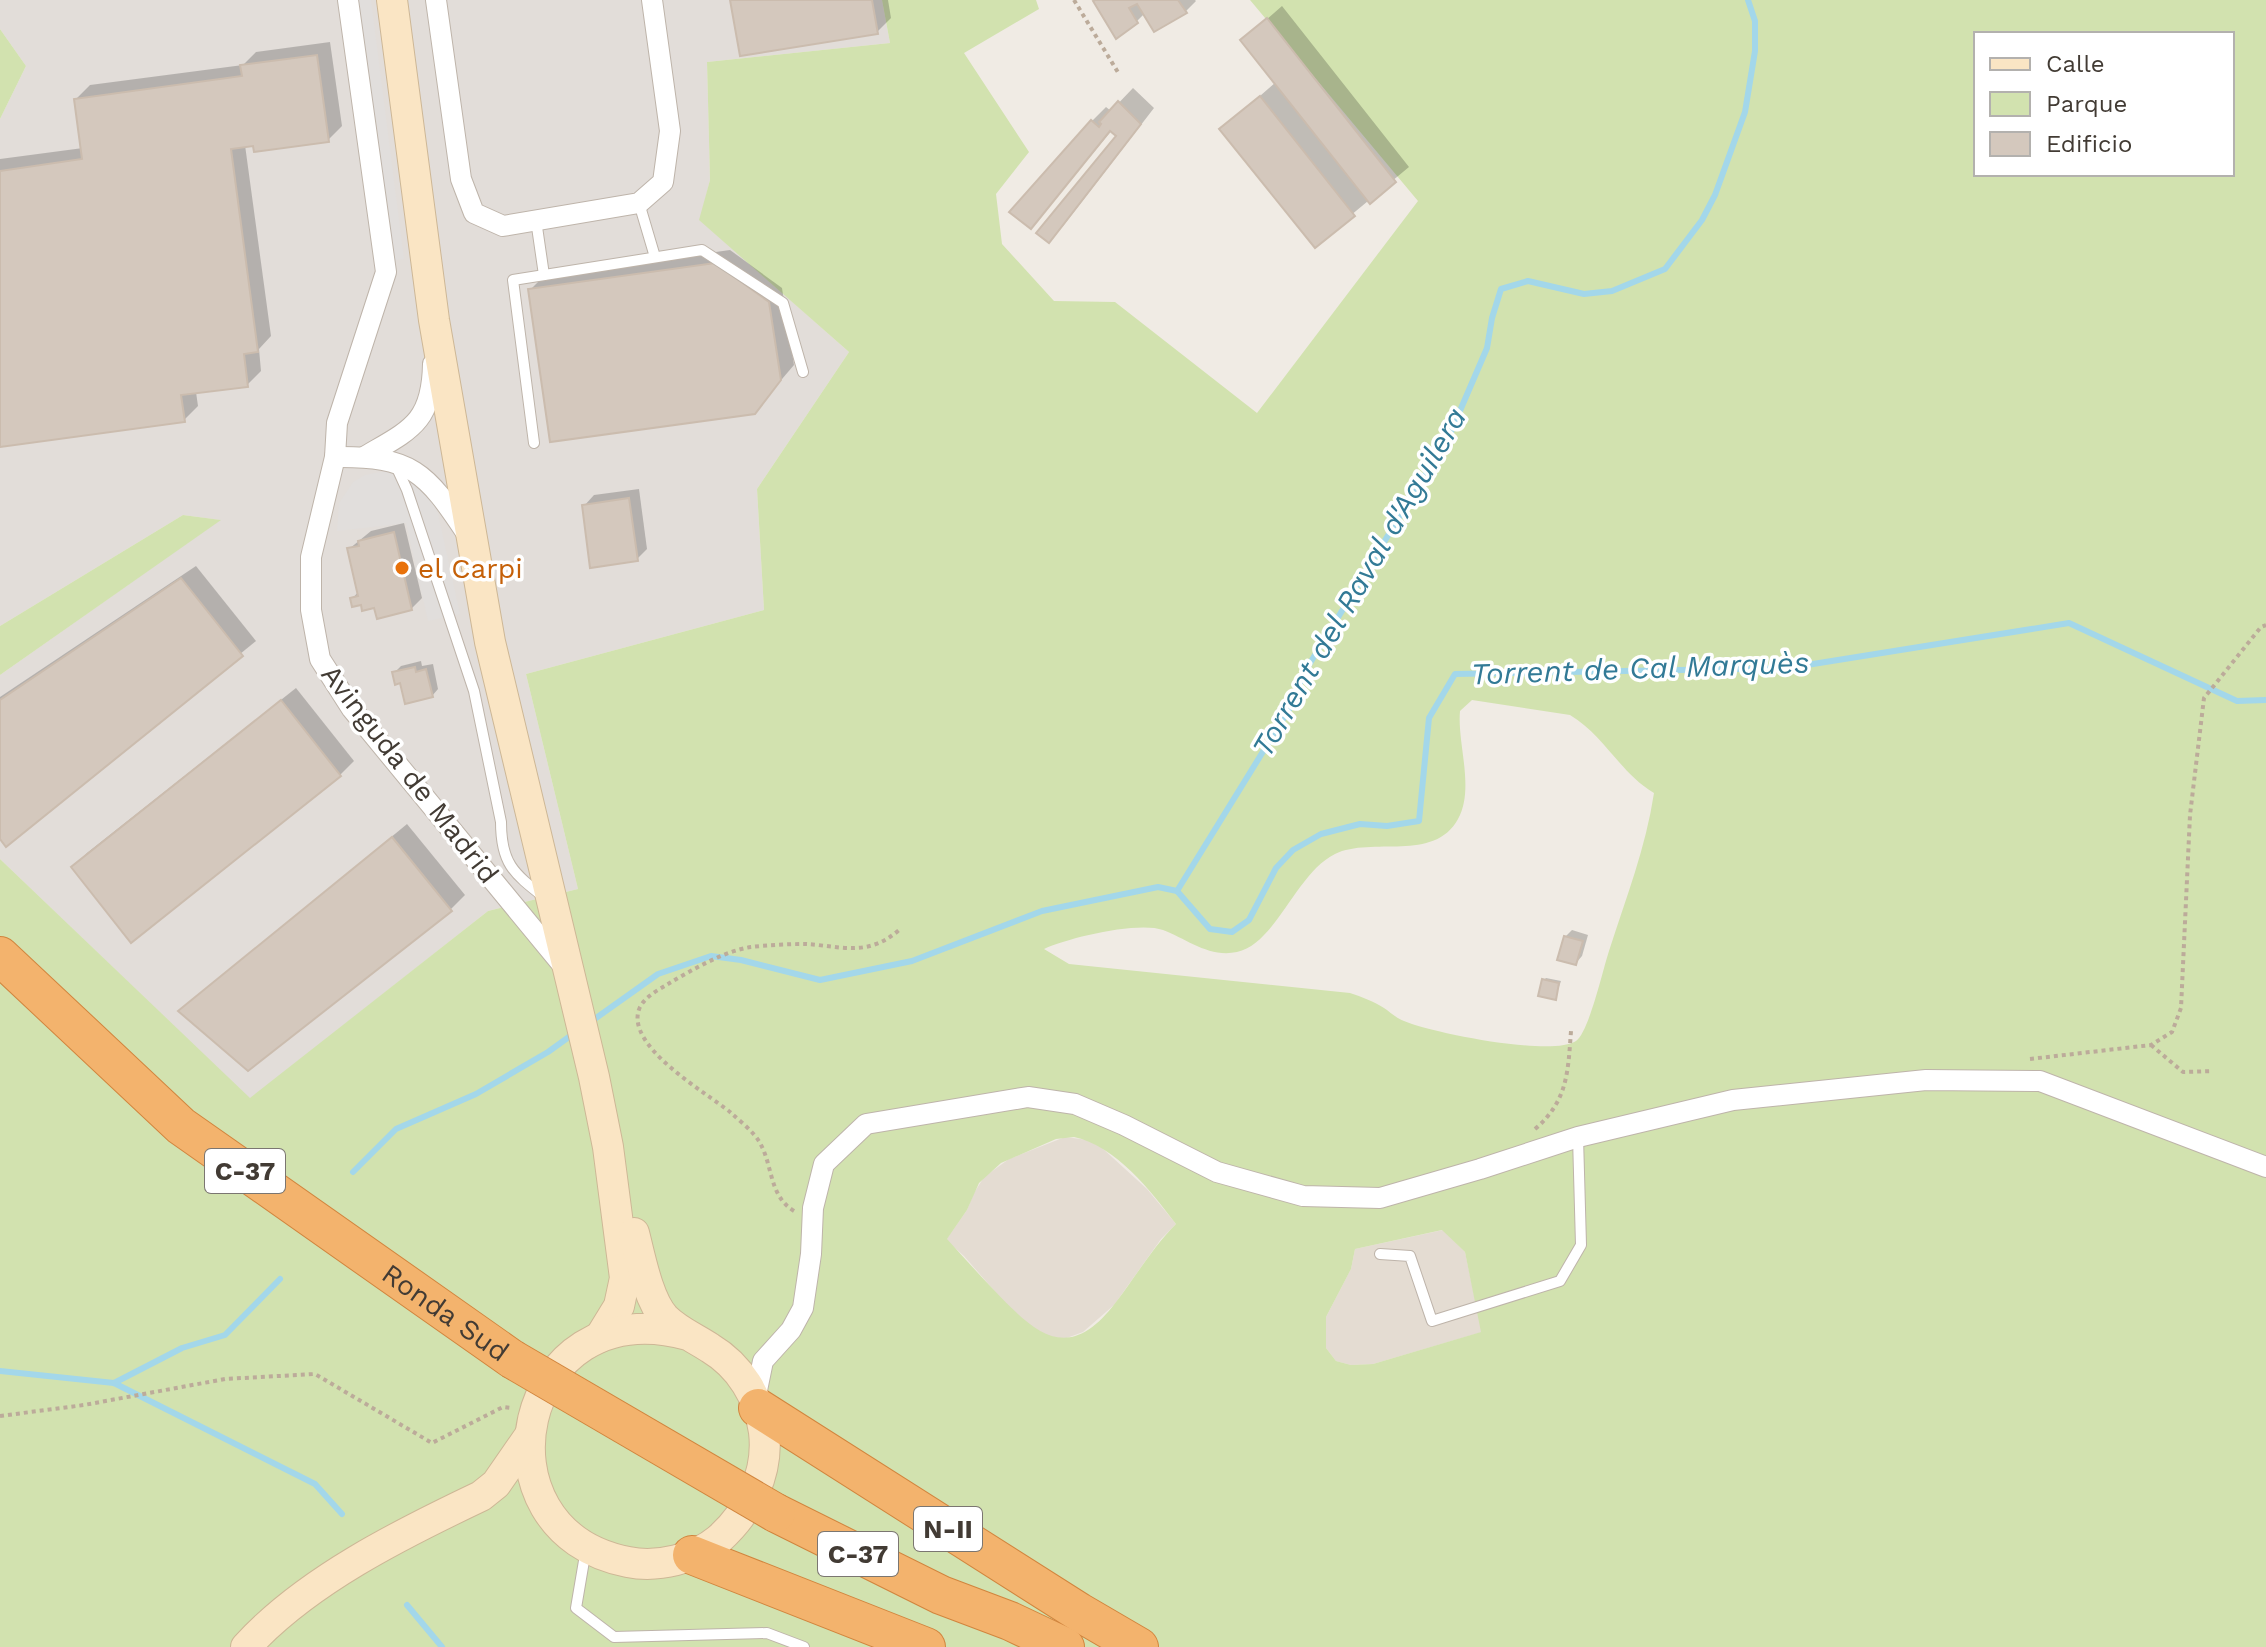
<svg xmlns="http://www.w3.org/2000/svg" width="2266" height="1647" viewBox="0 0 2266 1647" font-family="'Work Sans',sans-serif">
  <style>
    .residential { fill: #e4dcd2 }
    .industrial { fill: #e2ddd9 }
    .green { fill: #d2e2af; fill-rule: evenodd }
    .parking { fill: #e1dedc }
    .shadow { fill: #0003 }
    .lines { fill: none; stroke-linecap: round; stroke-linejoin: round }
    .stream { stroke: #a3d7ea; stroke-width: 6 }
    .building { fill: #d4c8bd; stroke: #cbbcae; stroke-width: 2 }
    .lane-casing { stroke: #beb4aa; stroke-width: 12 }
    .street-casing { stroke: #beb4aa; stroke-width: 22 }
    .secondary-casing { stroke: #cdb796; stroke-width: 32 }
    .highway-casing { stroke: #d1853e; stroke-width: 40 }
    .path { stroke: #bcab9a; stroke-width: 4; stroke-dasharray: 4 4; stroke-linecap: butt }
    .lane { stroke: #fff; stroke-width: 10 }
    .street { stroke: #fff; stroke-width: 20 }
    .secondary { stroke: #fae5c4; stroke-width: 30 }
    .highway { stroke: #f3b36d; stroke-width: 38 }
    .highway-bridge-casing { stroke: #d1853e; stroke-width: 40; stroke-linecap: butt }
    .highway-bridge { stroke: #f3b36d; stroke-width: 38 }
    .food-dot { fill: #e8710a; stroke: #fff; stroke-width: 3 }
    .labels { text-anchor: middle; dominant-baseline: central; stroke-width: 7; stroke-linejoin: round; paint-order: stroke }
    .shield { fill: #fff; stroke: #7b7671; stroke-width: 2 }
    .shield-label { font-size: 26px; font-weight: bold; fill: #423b34 }
    .food-label { font-size: 28px; fill: #c56008; stroke: #fff; text-anchor: start }
    .street-label { font-size: 28px; fill: #423b34; stroke: #fff }
    .water-label { font-size: 30px; font-style: italic; fill: #327a96; stroke: #fff }
  </style>
  <rect width="100%" height="100%" fill="#f0ebe4"/>
  <g class="residential">
    <polygon points="1065,1137 1088,1140 1101,1147 1147,1189 1176,1224 1161,1239 1114,1305 1083,1332 1064,1339 1049,1336 1030,1327 1012,1311 964,1256 946,1240 967,1210 974,1193 984,1177 1009,1159"/>
    <polygon points="1443,1230 1465,1252 1482,1332 1373,1364 1351,1365 1336,1361 1326,1348 1326,1317 1351,1269 1355,1249"/>
  </g>
  <polygon class="industrial" points="0,0 882,0 890,43 707,62 710,180 700,220 849,352 757,489 764,610 526,674 578,889 488,911 250,1099 0,859 0,675 220,520 183,515 0,626 0,119 26,66 0,29"/>
  <g class="green">
    <path d="M 882,0 L 1036,0 L 1039,9 L 964,53 L 1029,152 L 996,194 L 1002,244 L 1054,301 L 1115,302 L 1257,413 L 1418,201 L 1250,0 L 2266,0 L 2266,1647 L 0,1647 L 0,859 L 250,1098 L 488,911 L 578,889 L 526,674 L 764,610 L 757,489 L 849,352 L 699,220 L 710,180 L 707,62 L 890,43 ZM 1976,34 L 2232,34 L 2232,174 L 1976,174 ZM 1472,700 L 1570,715 C 1604,735 1620,773 1654,793 C 1646,847 1626,898 1609,951 C 1603,969 1589,1032 1576,1041 C 1552,1057 1432,1033 1404,1021 C 1396,1018 1390,1012 1384,1008 C 1373,1001 1362,997 1350,993 L 1069,964 L 1044,949 C 1067,938 1138,921 1163,930 C 1187,939 1209,958 1237,952 C 1276,944 1296,873 1335,854 C 1372,836 1434,863 1458,819 C 1475,788 1457,744 1460,711 ZM 1074,1137 C 1116,1146 1151,1191 1176,1224 C 1153,1247 1136,1276 1116,1302 C 1068,1366 1035,1333 993,1289 C 977,1272 962,1256 947,1239 L 967,1210 L 979,1183 L 1001,1163 L 1056,1139 ZM 1442,1230 L 1465,1252 L 1481,1332 L 1373,1364 L 1351,1365 L 1336,1361 L 1326,1348 L 1326,1317 L 1351,1269 L 1355,1249 Z"/>
    <polygon points="0,29 26,66 0,119"/>
    <polygon points="183,515 221,520 0,675 0,626"/>
  </g>
  <g class="parking">
    <polygon points="357,0 371,0 404,259 390,261"/>
    <polygon points="386,471 411,476 430,493 438,514 460,614 428,621 406,523 337,531 339,503 353,482 365,475"/>
  </g>
  <g class="shadow">
    <polygon points="732,0 888,0 891,18 877,32"/>
    <polygon points="1097,0 1195,0 1196,1 1186,11 1155,29 1145,13 1136,22"/>
    <polygon points="1282,6 1409,167 1315,245 1222,129 1276,82 1243,40"/>
    <polygon points="330,42 342,126 328,140 245,145 271,336 259,349 261,371 247,385 196,392 198,406 184,420 0,445 0,159 83,148 76,99 90,85 243,65 256,52"/>
    <polygon points="1133,88 1154,108 1063,226 1049,240 1119,136 1112,130 1044,212 1092,121 1106,107 1111,111"/>
    <polygon points="730,250 782,288 794,365 754,412 530,290 544,276"/>
    <polygon points="639,489 647,549 637,559 584,506 594,495"/>
    <polygon points="404,523 422,598 411,609 376,606 352,599 359,591 349,549 371,531"/>
    <polygon points="196,566 256,641 7,844 0,836 0,697"/>
    <polygon points="421,661 422,666 433,664 438,689 432,696 401,681 394,673 401,666"/>
    <polygon points="296,688 354,761 340,775 74,867 87,853"/>
    <polygon points="407,824 465,895 451,909 248,1068 181,1011"/>
    <polygon points="1572,930 1588,935 1582,956 1576,963 1565,937"/>
    <polygon points="1546,978 1561,981 1555,998 1544,980"/>
  </g>
  <g class="lines">
    <g class="stream">
      <polyline points="1177,891 1210,929 1232,932 1249,920 1276,868 1293,850 1321,834 1360,824 1387,826 1419,821 1429,718 1455,674 1788,668 2069,623 2237,701 2266,700"/>
      <polyline points="1177,891 1293,703 1304,673 1450,434 1487,348 1492,318 1501,289 1528,281 1584,294 1612,291 1665,269 1702,220 1715,195 1745,112 1755,51 1755,21 1748,0"/>
      <polyline points="589,1023 658,974 711,956 741,960 820,980 912,961 1042,911 1158,887 1177,891"/>
      <polyline points="353,1172 396,1129 476,1094 548,1052 573,1034"/>
      <polyline points="0,1371 114,1383 315,1484 342,1514"/>
      <polyline points="114,1383 182,1348 225,1335 280,1279"/>
      <polyline points="407,1605 442,1647"/>
    </g>
  </g>
  <g class="building">
    <polygon points="730,0 872,0 878,34 740,56"/>
    <polygon points="1095,0 1178,0 1187,13 1154,32 1137,4 1129,8 1138,23 1116,39 1093,1"/>
    <polygon points="1267,18 1396,182 1370,204 1240,40"/>
    <polygon points="317,55 329,142 254,152 253,146 231,149 258,352 244,354 248,387 181,395 185,422 0,447 0,171 82,159 74,99 242,76 240,65"/>
    <polygon points="1260,96 1355,216 1315,248 1219,129"/>
    <polygon points="1118,101 1141,124 1049,243 1036,233 1116,136 1110,131 1031,229 1009,212 1091,120 1099,127 1101,124 1099,122"/>
    <polygon points="715,263 769,302 781,380 755,414 550,442 528,289"/>
    <polygon points="629,498 638,561 590,568 582,505"/>
    <polygon points="394,532 412,610 377,619 374,608 362,611 361,605 352,607 350,598 358,596 347,548 359,546 358,541"/>
    <polygon points="181,578 243,656 6,847 0,839 0,700"/>
    <polygon points="415,667 416,672 426,669 433,697 405,704 400,683 395,685 392,672"/>
    <polygon points="281,700 341,776 131,943 71,867"/>
    <polygon points="392,837 452,911 248,1071 178,1011"/>
    <polygon points="1564,936 1583,941 1576,965 1557,960"/>
    <polygon points="1542,979 1559,983 1556,1000 1538,996"/>
  </g>
  <g class="lines">
    <defs>
      <g id="lane">
        <polyline points="639,203 655,257"/>
        <polyline points="536,220 544,275"/>
        <polyline points="534,443 513,280 702,250 783,303 803,372"/>
        <path d="M 396,466 L 407,490 L 474,691 L 501,822 C 501,863 513,873 544,897"/>
        <polyline points="1380,1254 1410,1256 1432,1321 1560,1281 1581,1245 1578,1137"/>
        <polyline points="586,1549 576,1608 614,1637 767,1633 804,1647"/>
      </g>
      <g id="street">
        <polyline points="348,0 386,272 337,423 335,457 311,557 311,610 320,659 352,709 565,968"/>
        <polyline points="436,0 461,179 474,213 503,226 639,203 663,182 670,131 652,0"/>
        <path d="M 335,457 C 412,456 426,472 467,534"/>
        <path d="M 364,457 C 410,430 432,423 433,364"/>
        <polyline points="755,1400 763,1361 791,1330 803,1308 811,1254 813,1208 824,1164 866,1124 1028,1097 1075,1104 1124,1125 1217,1172 1303,1196 1380,1198 1480,1169 1578,1137 1733,1100 1926,1080 2040,1081 2266,1167"/>
      </g>
      <g id="secondary">
        <polyline points="392,0 434,320 490,642 594,1077 608,1147 625,1278 619,1306 600,1337"/>
        <path d="M 634,1233 C 640,1256 648,1300 665,1318 C 678,1331 695,1338 710,1348 C 740,1366 759,1397 764,1432 C 769,1474 749,1512 719,1539 C 695,1559 658,1568 628,1562 C 467,1531 516,1287 688,1335"/>
        <path d="M 246,1647 C 306,1581 401,1534 481,1496 L 496,1484 L 530,1435"/>
      </g>
      <g id="highway">
        <path id="s1" d="M 0,956 L 181,1126 L 512,1359"/>
        <polyline points="758,1408 1079,1612 1139,1647"/>
        <polyline points="776,1513 941,1595 1010,1621 1065,1647"/>
        <polyline points="692,1555 926,1647"/>
      </g>
    </defs>
    <use href="#lane" class="lane-casing"/>
    <use href="#street" class="street-casing"/>
    <use href="#secondary" class="secondary-casing"/>
    <use href="#highway" class="highway-casing"/>
    <g class="path">
      <polyline points="1074,0 1119,74"/>
      <polyline points="2151,1045 2183,1072 2213,1071"/>
      <polyline points="2030,1059 2151,1045 2172,1032 2181,1008 2190,815 2204,698 2261,627 2266,625"/>
      <path d="M 1535,1129 C 1568,1101 1568,1071 1571,1031"/>
      <path d="M 794,1211 C 769,1196 773,1166 760,1143 C 754,1132 740,1121 730,1112 C 707,1093 622,1045 640,1007 C 646,996 658,990 668,984 C 692,970 724,951 751,947 C 768,945 789,944 806,944 C 827,945 853,952 873,945 C 883,942 891,937 899,930"/>
      <polyline points="0,1416 84,1405 225,1379 315,1374 432,1443 503,1407 512,1408"/>
    </g>
    <use href="#lane" class="lane"/>
    <use href="#street" class="street"/>
    <use href="#secondary" class="secondary"/>
    <use href="#highway" class="highway"/>
    <defs>
      <polyline id="highway-bridge" points="512,1359 776,1513"/>
    </defs>
    <use href="#highway-bridge" class="highway-bridge-casing"/>
    <use href="#highway-bridge" class="highway-bridge"/>
  </g>
  <circle class="food-dot" cx="402" cy="568" r="8"/>
  <g class="labels">
    <g class="shield">
      <rect x="205" y="1149" width="80" height="44" rx="6"/>
      <rect x="914" y="1507" width="68" height="44" rx="6"/>
      <rect x="818" y="1532" width="80" height="44" rx="6"/>
    </g>
    <g class="shield-label">
      <text x="245" y="1171">C-37</text>
      <text x="948" y="1529">N-II</text>
      <text x="858" y="1554">C-37</text>
    </g>
    <g class="food-label">
      <text x="418" y="568">el Carpi</text>
    </g>
    <g class="street-label">
      <text transform="translate(410 774) rotate(52)">Avinguda de Madrid</text>
      <text stroke="none"><textPath href="#s1" startOffset="572">Ronda Sud</textPath></text>
    </g>
    <g class="water-label">
      <text transform="translate(1359 582) rotate(-60)">Torrent del Raval d'Aguilera</text>
      <text transform="translate(1640 668) rotate(-2)">Torrent de Cal Marquès</text>
    </g>
  </g>
  <rect x="1974" y="32" width="260" height="144" fill="#ffffff" stroke="#b3b1ae" stroke-width="2"/>
  <rect x="1990" y="58" width="40" height="12" fill="#fae5c4" stroke="#b3b1ae" stroke-width="2"/>
  <text x="2046" y="72" font-size="24" fill="#423b34">Calle</text>
  <rect x="1990" y="92" width="40" height="24" fill="#d2e2af" stroke="#b3b1ae" stroke-width="2"/>
  <text x="2046" y="112" font-size="24" fill="#423b34">Parque</text>
  <rect x="1990" y="132" width="40" height="24" fill="#d4c8bd" stroke="#b3b1ae" stroke-width="2"/>
  <text x="2046" y="152" font-size="24" fill="#423b34">Edificio</text>
</svg>
